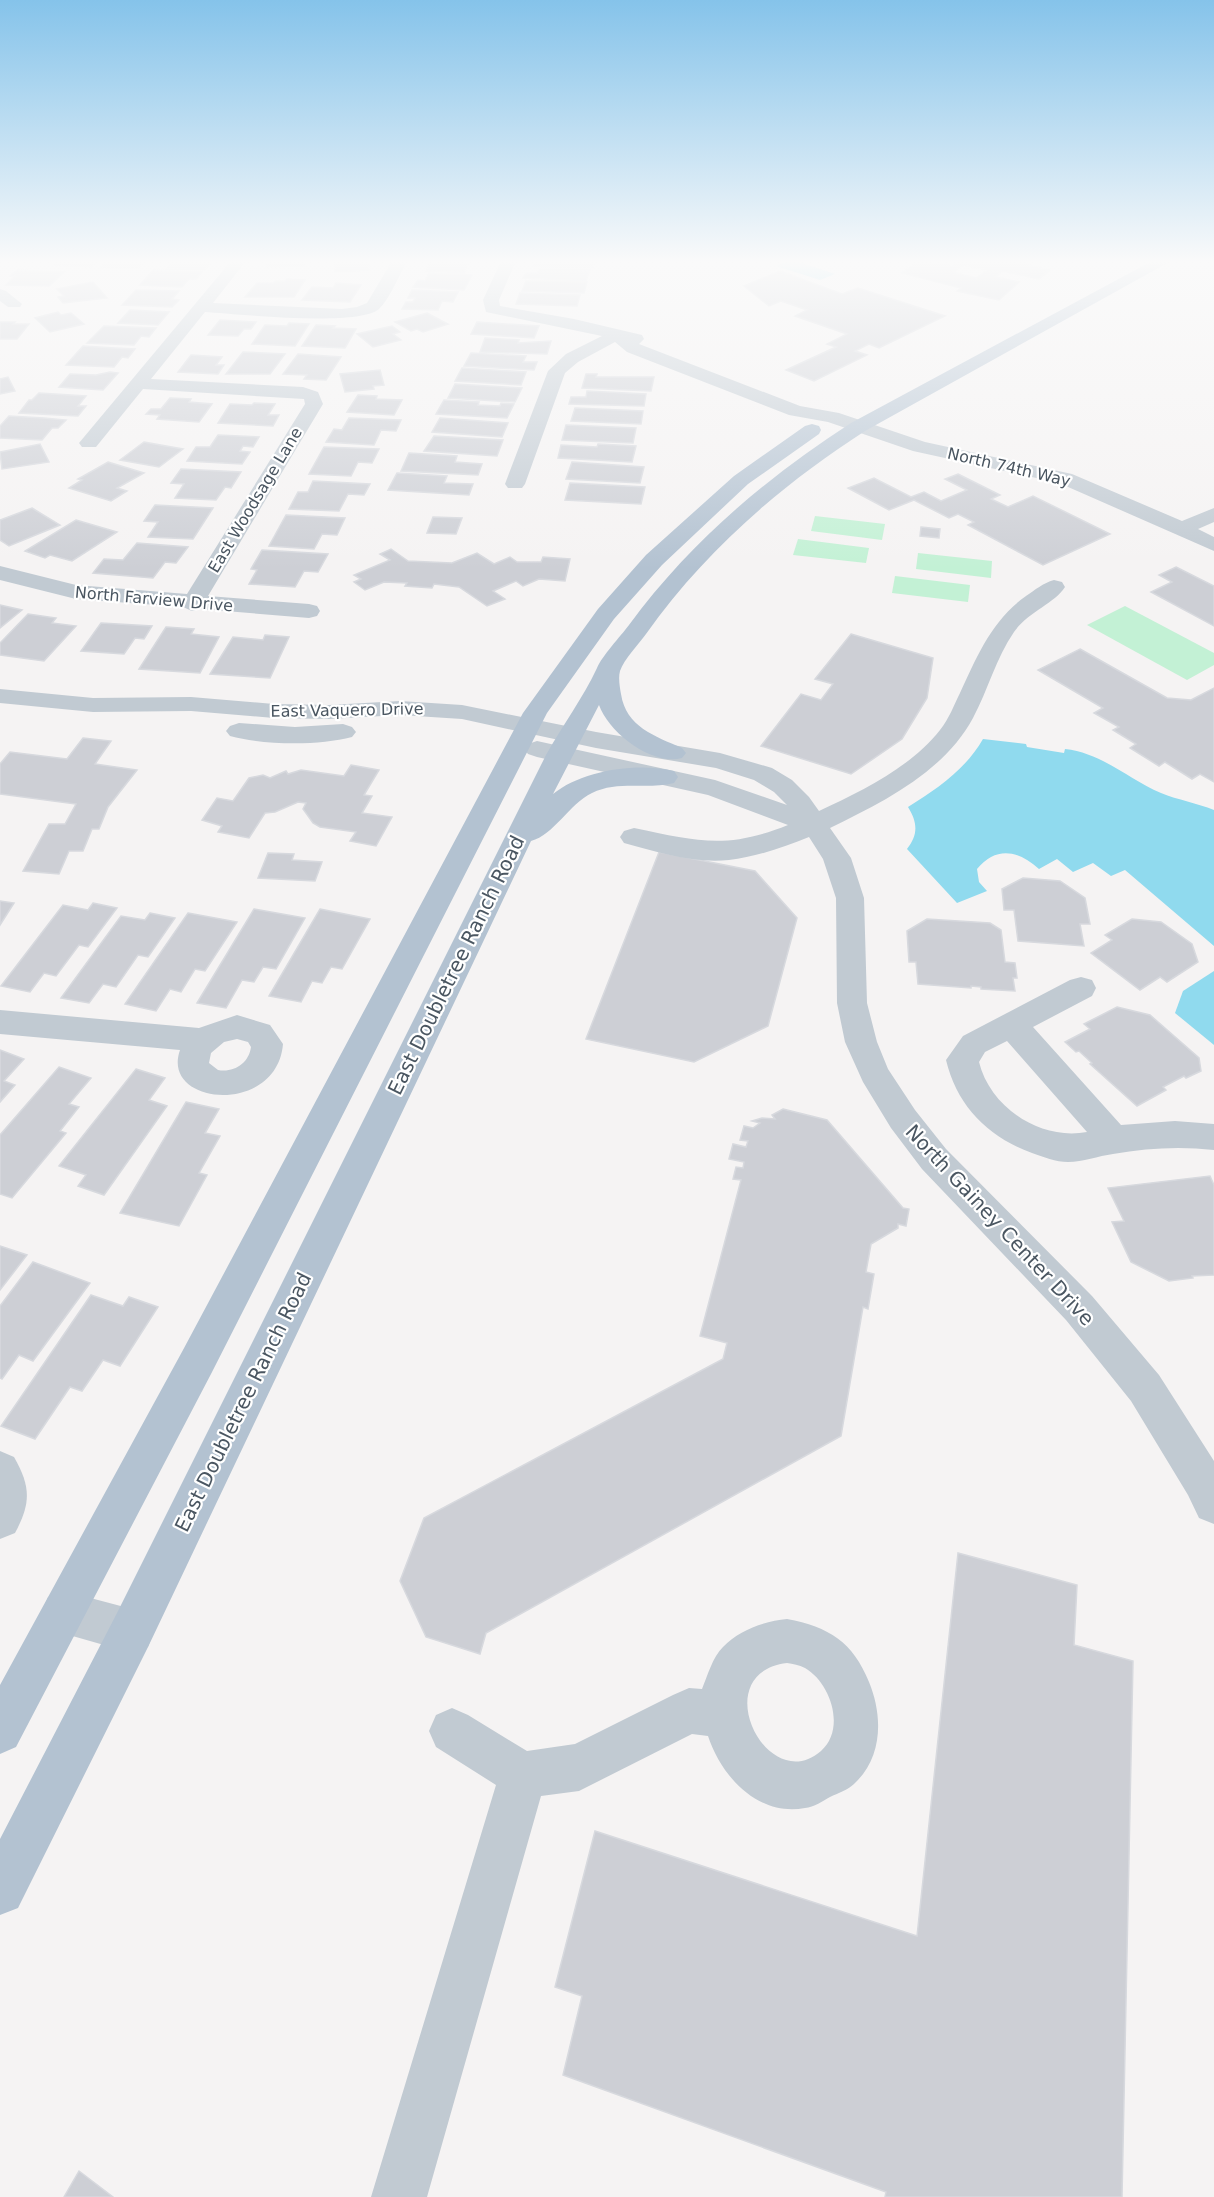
<svg xmlns="http://www.w3.org/2000/svg" width="1214" height="2197" viewBox="0 0 1214 2197" font-family="'DejaVu Sans',sans-serif">
  <style>
    .green { fill: #c3f1d5 }
    .water { fill: #90daee }
    .building { fill: #cdcfd5; stroke: #d7d9de; stroke-width: 1.5; fill-rule: evenodd }
    .lines { fill: none; stroke-linecap: round; stroke-linejoin: round }
    .minor { fill: #c1cad2; fill-rule: evenodd }
    .major { fill: #b3c2d1; fill-rule: evenodd }
    .labels { text-anchor: middle; dominant-baseline: central; stroke-width: 4.5; stroke-linejoin: round; paint-order: stroke }
    .far-street-label { font-size: 16px; fill: #4a5661; stroke: #fff }
    .street-label { font-size: 20px; fill: #4a5661; stroke: #fff }
  </style>
  <rect width="100%" height="100%" fill="#f5f3f3"/>
  <g class="green">
    <polygon points="815,516 885,524 882,540 811,531"/>
    <polygon points="798,539 869,548 866,563 793,555"/>
    <polygon points="918,553 992,561 991,578 916,569"/>
    <polygon points="895,576 970,585 968,602 892,593"/>
    <polygon points="1125,606 1214,653 1214,665 1187,680 1087,625"/>
  </g>
  <g class="water">
    <polygon points="787,261 796,261 835,274 820,280 776,266"/>
    <path d="M 983,739 L 1026,744 L 1027,747 L 1064,753 L 1065,749 C 1102,753 1128,779 1161,793 C 1178,800 1197,803 1214,810 L 1214,946 L 1125,870 L 1111,876 L 1093,863 L 1073,872 L 1057,859 L 1039,869 C 1018,850 996,846 977,869 L 979,882 L 987,891 L 957,903 L 907,849 C 918,835 918,823 908,807 C 937,789 966,769 983,739 Z"/>
    <polygon points="1214,971 1214,1045 1175,1013 1183,991"/>
  </g>
  <g class="building">
    <polygon points="58,261 99,261 92,267 54,265"/>
    <polygon points="106,261 146,261 139,268 101,267"/>
    <polygon points="173,261 212,261 205,270 166,269"/>
    <polygon points="268,261 306,261 304,266 266,267"/>
    <polygon points="335,261 369,261 369,270 335,272"/>
    <polygon points="438,261 462,261 460,264 468,264 464,273 426,271 429,264 436,265"/>
    <polygon points="535,261 595,261 593,267 576,268 533,266"/>
    <path d="M 917,261 L 953,266 L 959,261 L 1013,261 L 1050,270 L 1039,279 L 1002,271 L 996,277 L 1019,282 L 999,300 L 957,291 L 961,288 L 902,273 ZM 964,265 L 987,270 L 976,278 L 953,272 Z"/>
    <polygon points="540,268 590,270 586,281 523,278 526,273 538,273"/>
    <polygon points="17,270 64,272 49,286 6,285 15,276 10,276"/>
    <polygon points="153,270 202,272 196,279 189,279 182,287 140,285"/>
    <polygon points="780,271 842,294 858,288 945,316 879,348 869,344 855,351 867,355 814,381 786,370 836,347 827,344 847,334 795,316 807,310 781,301 769,306 744,286"/>
    <polygon points="429,273 472,275 464,290 413,287 418,280 425,281"/>
    <polygon points="287,279 305,280 294,297 245,297 257,283 273,283 276,281 285,281"/>
    <polygon points="526,281 557,281 587,282 584,293 522,291"/>
    <polygon points="93,282 107,298 63,303 58,297 64,296 57,289"/>
    <polygon points="336,283 361,285 350,302 302,300 312,287 333,288"/>
    <polygon points="136,290 179,291 172,299 179,300 172,307 122,305"/>
    <polygon points="412,290 458,292 453,302 442,301 438,310 402,309 406,302 413,302 415,298 408,298"/>
    <polygon points="520,293 580,295 577,306 516,304"/>
    <polygon points="130,310 169,312 158,325 118,323"/>
    <polygon points="58,312 61,315 71,313 84,324 50,332 35,318"/>
    <polygon points="427,313 448,324 423,332 417,329 411,331 395,322"/>
    <polygon points="220,320 256,322 251,329 244,329 238,336 208,335"/>
    <polygon points="0,322 15,322 13,324 29,324 17,339 0,339"/>
    <polygon points="477,322 539,326 534,338 471,334"/>
    <polygon points="289,323 309,324 295,346 252,344 265,325 287,326"/>
    <polygon points="316,325 335,326 333,328 356,329 345,348 302,346"/>
    <polygon points="104,326 156,328 149,337 141,336 134,345 87,343"/>
    <polygon points="392,326 400,332 393,334 401,340 373,347 357,334"/>
    <polygon points="485,338 519,340 518,343 551,341 547,354 480,352"/>
    <polygon points="83,346 115,348 135,349 128,358 122,357 114,367 66,365"/>
    <polygon points="243,352 285,354 270,374 226,374"/>
    <polygon points="471,353 526,356 523,362 537,362 534,370 464,366"/>
    <polygon points="298,354 341,357 326,380 304,379 307,375 283,374"/>
    <polygon points="191,355 222,357 216,365 224,365 218,374 178,372"/>
    <polygon points="462,368 526,372 521,385 455,381"/>
    <polygon points="380,370 384,385 373,386 374,389 345,392 340,374"/>
    <polygon points="110,372 118,373 103,390 59,387 70,374 96,375"/>
    <polygon points="586,374 597,374 596,377 654,377 651,391 582,388"/>
    <polygon points="8,377 15,391 0,394 0,379"/>
    <polygon points="455,384 522,388 515,402 448,398"/>
    <polygon points="587,391 646,394 644,406 569,404 571,397 586,397"/>
    <polygon points="39,393 86,396 78,406 86,406 78,416 19,413 29,400 32,400"/>
    <polygon points="358,395 377,396 376,399 402,400 394,415 347,412"/>
    <polygon points="170,398 191,399 189,402 212,404 199,422 157,419 160,415 146,414 151,409 161,409"/>
    <polygon points="444,400 479,402 478,405 500,406 501,403 514,404 507,418 436,414"/>
    <polygon points="254,403 275,404 268,415 279,415 273,426 218,423 230,404 252,405"/>
    <polygon points="575,408 643,411 641,424 571,421"/>
    <polygon points="9,416 44,418 66,420 58,428 52,428 42,440 0,438 0,426"/>
    <polygon points="349,418 401,420 396,431 381,430 374,445 326,442 334,429 342,430"/>
    <polygon points="440,418 508,423 502,437 432,432"/>
    <polygon points="566,425 636,428 633,443 562,440"/>
    <polygon points="218,435 259,437 253,447 243,446 240,451 250,452 242,464 187,461 196,447 210,447"/>
    <polygon points="434,436 503,440 497,456 424,451"/>
    <polygon points="144,442 183,449 159,467 120,460"/>
    <polygon points="40,444 49,462 2,469 0,452"/>
    <polygon points="598,444 636,446 632,462 558,458 561,445 597,447"/>
    <polygon points="324,447 379,449 372,463 358,462 351,476 309,474"/>
    <polygon points="409,453 457,456 455,462 482,464 478,475 401,471"/>
    <polygon points="108,462 144,473 117,488 127,491 111,501 69,488 82,480 78,479"/>
    <polygon points="572,462 644,467 640,483 566,479"/>
    <polygon points="181,469 241,472 231,488 225,487 216,500 175,498 184,484 171,483"/>
    <polygon points="397,473 447,476 444,483 473,484 469,495 388,490"/>
    <polygon points="958,474 1000,495 991,499 1008,507 1033,496 1110,534 1043,565 968,525 974,522 958,514 949,518 914,500 889,510 848,488 874,478 911,497 924,492 941,501 967,490 945,479"/>
    <polygon points="313,481 370,484 364,495 348,494 339,511 289,509 298,492 308,492"/>
    <polygon points="570,483 645,487 641,504 565,500"/>
    <polygon points="155,505 213,508 193,539 148,537 158,522 144,521"/>
    <polygon points="32,508 60,525 9,546 0,540 0,520"/>
    <polygon points="286,515 345,518 337,535 322,534 314,549 269,546"/>
    <polygon points="433,517 462,518 456,534 427,533"/>
    <polygon points="76,520 117,532 72,561 50,555 45,558 25,551"/>
    <polygon points="921,527 940,529 939,538 920,536"/>
    <polygon points="137,543 188,547 176,563 165,562 153,578 93,573 104,559 123,560"/>
    <polygon points="391,549 408,561 452,563 477,553 494,564 510,557 517,562 541,562 543,557 570,559 565,581 539,579 523,586 516,581 493,591 505,599 487,606 459,587 434,584 432,588 405,586 407,583 384,582 365,590 354,582 361,579 354,575 390,560 380,554"/>
    <polygon points="262,550 328,554 318,572 304,571 295,587 249,584 257,570 251,569"/>
    <polygon points="1176,567 1214,586 1214,626 1151,592 1172,582 1159,575"/>
    <polygon points="0,605 22,610 0,628"/>
    <polygon points="28,614 56,618 52,623 76,626 44,661 0,655 0,643"/>
    <polygon points="101,623 152,626 144,639 135,638 124,654 81,651"/>
    <polygon points="166,627 194,629 191,634 219,637 200,673 139,669"/>
    <polygon points="851,634 933,658 927,698 902,739 851,774 761,746 801,694 821,700 833,684 815,679"/>
    <polygon points="265,635 289,637 270,678 210,674 233,637 263,640"/>
    <polygon points="1080,649 1167,698 1191,700 1214,688 1214,782 1200,774 1192,779 1165,762 1159,766 1130,748 1136,744 1113,730 1119,727 1094,713 1103,708 1038,670"/>
    <polygon points="83,738 111,741 95,764 137,770 108,807 99,829 92,829 83,851 69,851 59,874 23,871 49,824 65,824 76,804 0,794 0,764 10,752 67,759"/>
    <polygon points="351,765 379,770 364,795 372,796 362,813 392,817 376,846 350,841 356,832 320,827 313,823 303,809 306,803 298,802 275,812 265,813 249,838 218,832 222,826 202,820 217,798 233,801 249,778 263,775 270,778 286,771 288,774 301,770 344,776"/>
    <polygon points="659,852 755,871 797,918 768,1026 694,1062 586,1039"/>
    <polygon points="268,853 294,854 292,860 322,862 315,881 258,878"/>
    <polygon points="1023,878 1060,881 1085,898 1090,924 1080,924 1084,946 1018,941 1014,910 1004,910 1002,889"/>
    <polygon points="0,901 14,903 0,925"/>
    <polygon points="93,903 117,908 88,947 79,945 56,976 44,973 30,992 1,986 63,905 88,910"/>
    <polygon points="254,909 305,918 276,969 263,967 254,982 242,980 226,1008 197,1003"/>
    <polygon points="320,909 370,919 342,969 331,967 322,983 312,981 301,1002 269,996"/>
    <polygon points="150,913 175,918 148,957 138,955 116,987 103,984 89,1003 61,998 121,916 145,920"/>
    <polygon points="188,913 237,922 205,971 195,969 181,992 170,989 156,1011 125,1004"/>
    <polygon points="927,919 990,923 1001,930 1005,962 1015,963 1017,978 1013,978 1015,991 981,989 981,987 971,986 971,988 918,984 916,962 909,962 907,931"/>
    <polygon points="1132,919 1161,922 1192,944 1198,962 1167,982 1160,977 1140,990 1091,953 1112,940 1105,935"/>
    <polygon points="1117,1007 1150,1015 1199,1058 1201,1071 1186,1078 1184,1076 1163,1087 1166,1090 1137,1106 1090,1064 1092,1063 1079,1051 1076,1052 1065,1042 1090,1029 1084,1024"/>
    <polygon points="0,1050 24,1059 4,1081 15,1085 0,1102"/>
    <polygon points="59,1067 91,1078 69,1104 79,1107 60,1131 66,1133 12,1198 0,1194 0,1135"/>
    <polygon points="136,1069 165,1078 149,1100 167,1106 104,1195 78,1186 86,1175 59,1166"/>
    <polygon points="186,1102 219,1109 205,1133 220,1136 199,1173 207,1175 179,1226 120,1213"/>
    <polygon points="783,1109 827,1120 903,1208 909,1209 906,1226 898,1224 898,1228 871,1244 866,1272 874,1274 868,1309 863,1307 841,1436 486,1633 480,1654 426,1637 400,1581 424,1518 723,1359 727,1343 700,1336 741,1180 733,1179 736,1167 743,1168 744,1162 729,1159 733,1144 746,1147 748,1141 740,1140 744,1126 753,1128 760,1123 752,1121 762,1118 775,1119 772,1115"/>
    <polygon points="1210,1176 1214,1185 1214,1275 1192,1276 1193,1278 1169,1281 1131,1262 1112,1222 1124,1221 1108,1188"/>
    <polygon points="0,1246 27,1255 0,1290"/>
    <polygon points="33,1262 90,1283 33,1361 19,1355 2,1379 0,1378 0,1306"/>
    <polygon points="91,1295 123,1306 129,1297 158,1307 120,1366 103,1360 82,1391 70,1387 35,1439 1,1426"/>
    <polygon points="958,1553 1077,1585 1074,1645 1133,1661 1122,2197 885,2197 886,2192 563,2075 582,1996 555,1987 595,1831 917,1936"/>
    <polygon points="79,2171 113,2197 64,2197"/>
  </g>
  <g class="lines">
    <g class="minor">
      <path d="M 231,261 L 246,261 L 213,303 L 342,309 L 357,307 L 367,303 L 392,261 L 407,261 C 400,274 389,300 379,309 C 359,327 237,314 205,312 L 151,379 L 303,387 L 318,392 L 323,404 L 208,596 L 309,604 L 317,606 L 320,611 L 317,616 L 309,618 L 200,609 L 192,611 L 183,607 L 76,599 L 0,580 L 0,566 L 76,585 L 187,594 L 305,404 L 304,399 L 143,389 L 96,447 L 82,447 L 79,443 Z"/>
      <polygon points="501,261 516,261 499,300 500,306 574,319 642,335 644,339 639,344 800,406 839,413 925,442 1072,474 1182,521 1214,508 1214,522 1198,529 1214,537 1214,551 1059,483 913,451 828,422 789,415 627,352 615,342 578,362 565,373 525,484 522,488 508,488 505,484 548,371 566,354 602,336 486,312 483,300"/>
      <polygon points="0,289 6,291 22,304 20,307 8,307 0,301"/>
      <path d="M 1054,580 L 1062,582 L 1065,587 C 1054,604 1028,612 1014,632 C 996,658 988,690 973,718 C 944,772 883,802 830,828 L 851,858 L 864,898 L 867,1003 L 877,1042 L 888,1069 L 915,1110 L 946,1149 L 1092,1296 L 1159,1375 L 1214,1461 L 1214,1524 L 1199,1518 L 1188,1495 L 1131,1401 L 1066,1320 L 922,1169 L 891,1128 L 863,1082 L 845,1042 L 837,1003 L 836,898 L 823,859 L 809,837 C 784,847 756,857 729,860 C 695,864 657,852 624,843 L 620,837 L 624,831 L 634,828 C 697,841 726,850 788,825 L 708,795 L 537,757 L 528,754 L 524,749 L 528,744 L 537,741 L 715,780 L 787,805 L 774,792 L 754,780 L 716,768 L 596,748 L 462,719 L 400,715 L 329,719 L 274,718 L 191,711 L 93,712 L 0,703 L 0,689 L 93,698 L 191,697 L 274,704 L 329,705 L 400,701 L 462,705 L 596,732 L 720,753 L 772,768 L 792,780 L 809,797 L 819,811 C 862,791 911,767 940,730 C 949,719 954,705 960,693 C 977,656 992,620 1026,596 C 1035,590 1043,583 1054,580 Z"/>
      <path d="M 239,723 L 295,727 L 343,724 L 352,727 L 356,732 L 352,737 C 318,746 264,745 230,736 L 226,731 L 230,726 Z"/>
      <path d="M 1081,977 L 1092,980 L 1096,988 L 1092,996 L 1033,1027 L 1121,1125 L 1175,1121 L 1214,1124 L 1214,1150 C 1180,1146 1147,1148 1113,1154 C 1098,1156 1083,1162 1068,1162 C 1056,1162 1043,1157 1032,1153 C 988,1137 957,1106 946,1060 L 963,1036 L 1070,980 ZM 1007,1041 L 1087,1132 C 1040,1141 990,1107 979,1062 L 985,1052 Z"/>
      <path d="M 0,1010 L 199,1028 L 237,1015 L 270,1025 L 283,1044 C 277,1116 160,1106 180,1050 L 0,1034 ZM 237,1039 L 248,1042 L 251,1047 C 249,1063 234,1073 218,1070 L 209,1063 L 211,1053 L 224,1042 Z"/>
      <path d="M 0,1451 L 14,1457 C 31,1487 31,1503 15,1533 L 0,1539 Z"/>
      <polygon points="64,1591 132,1609 148,1615 154,1631 148,1647 132,1653 48,1629 42,1613 48,1597"/>
      <path d="M 787,1619 C 829,1627 853,1642 869,1682 C 883,1716 883,1757 854,1784 C 848,1790 838,1793 830,1797 C 823,1801 814,1807 805,1808 C 758,1817 721,1776 708,1736 L 692,1734 L 579,1791 L 541,1796 L 427,2197 L 371,2197 L 496,1785 L 436,1747 L 429,1731 L 436,1715 L 452,1708 L 468,1715 L 527,1751 L 575,1744 L 673,1695 L 689,1688 L 702,1689 C 707,1677 713,1656 723,1647 C 739,1630 765,1621 787,1619 ZM 787,1663 C 793,1664 799,1665 805,1668 C 831,1683 846,1729 821,1751 C 767,1798 705,1673 787,1663 Z"/>
    </g>
    <g class="major">
      <path d="M 1152,261 L 1171,261 L 865,431 C 780,486 705,551 646,634 C 638,645 624,659 620,671 C 618,678 620,688 621,694 C 626,727 655,736 682,748 L 686,753 L 682,758 C 652,766 609,733 599,705 L 553,794 C 582,770 638,762 674,771 L 678,777 L 674,783 C 647,790 618,780 592,793 C 569,804 554,835 531,841 L 148,1647 L 18,1908 L 0,1915 L 0,1839 L 116,1615 L 546,755 C 562,726 583,698 597,668 C 602,656 620,637 629,625 C 690,542 766,478 851,423 Z"/>
      <polygon points="812,424 819,426 821,430 819,434 748,484 662,565 614,619 547,713 211,1374 16,1747 0,1754 0,1685 183,1350 523,713 598,609 646,555 734,476 805,426"/>
    </g>
  </g>
  <linearGradient id="sky" x2="0" y2="1"><stop stop-color="#85c3ea"/><stop offset="0.46" stop-color="#fafafa"/><stop offset="1" stop-color="#fafafa" stop-opacity="0"/></linearGradient>
  <rect width="1214" height="569" fill="url(#sky)"/>
  <g class="labels">
    <g class="far-street-label">
      <text transform="translate(1009 467) rotate(13)">North 74th Way</text>
      <text transform="translate(255 500) rotate(-59)">East Woodsage Lane</text>
      <text transform="translate(154 599) rotate(5)">North Farview Drive</text>
      <text transform="translate(347 710) rotate(-1)">East Vaquero Drive</text>
    </g>
    <g class="street-label">
      <text transform="translate(456 965) rotate(-64)">East Doubletree Ranch Road</text>
      <text transform="translate(1000 1225) rotate(47)">North Gainey Center Drive</text>
      <text transform="translate(243 1402) rotate(-64)">East Doubletree Ranch Road</text>
    </g>
  </g>
</svg>
